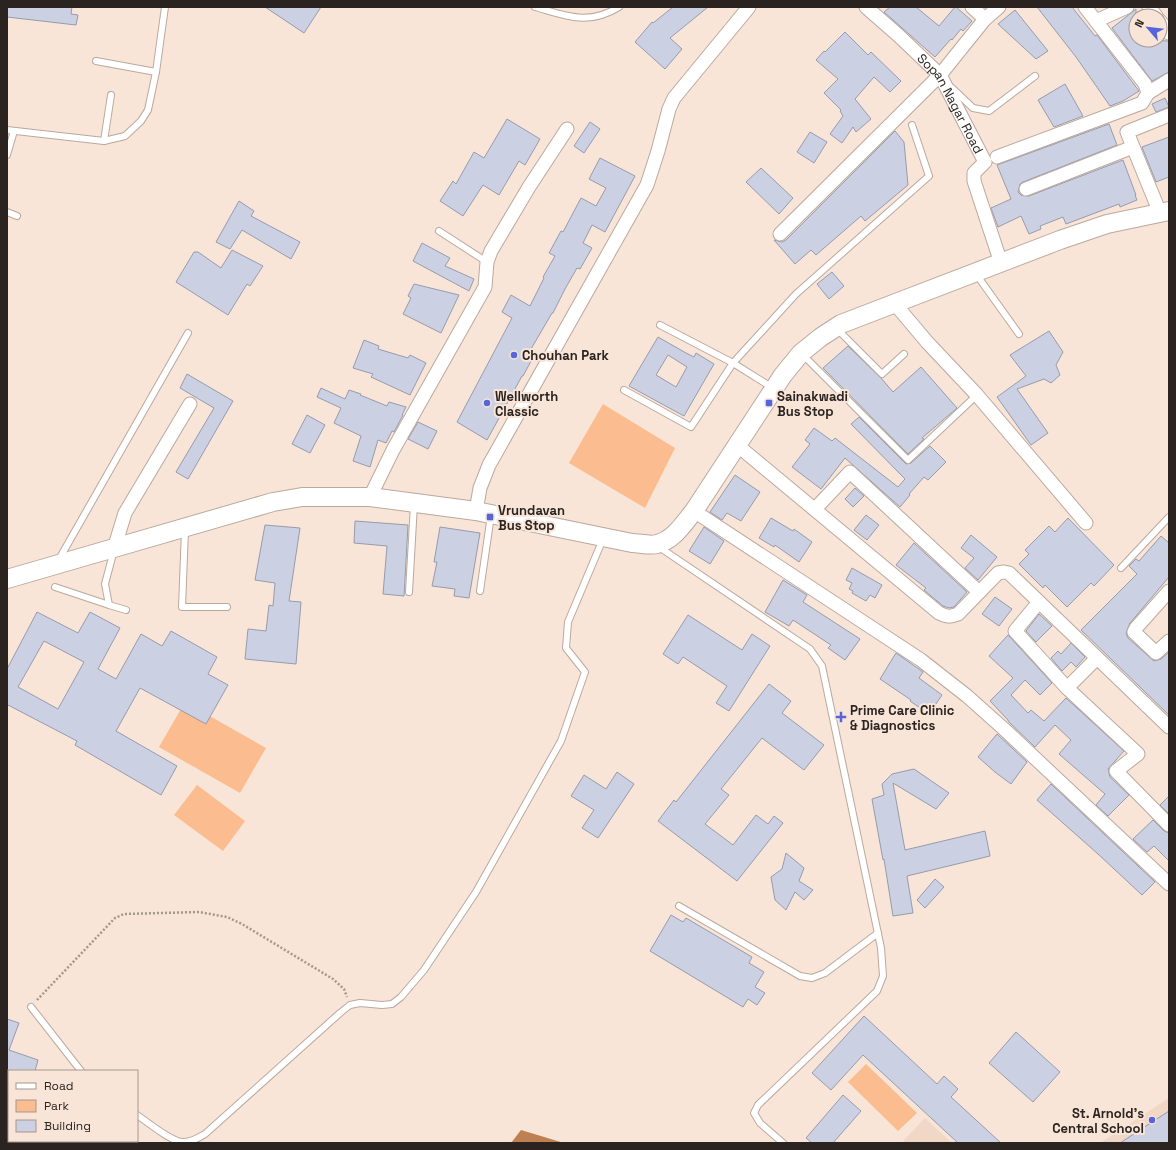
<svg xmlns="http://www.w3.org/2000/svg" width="1176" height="1150" viewBox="0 0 1176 1150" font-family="'Space Grotesk',sans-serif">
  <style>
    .built { fill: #f1d7c6 }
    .green { fill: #fbbc8f }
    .water { fill: #be8051 }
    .building { fill: #cbd0e3; stroke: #969bad; fill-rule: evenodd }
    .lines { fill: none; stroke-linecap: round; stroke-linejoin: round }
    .lane-casing { stroke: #bba99d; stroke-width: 8 }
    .street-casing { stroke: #bba99d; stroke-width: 15 }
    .secondary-casing { stroke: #bba99d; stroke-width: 20 }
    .path { stroke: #a4968d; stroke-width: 2.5; stroke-dasharray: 2 2; stroke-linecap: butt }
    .lane { stroke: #fff; stroke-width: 6 }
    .street { stroke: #fff; stroke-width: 13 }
    .secondary { stroke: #fff; stroke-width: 18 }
    .poi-dot { fill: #5665db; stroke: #f8e5d8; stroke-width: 1.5 }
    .labels { text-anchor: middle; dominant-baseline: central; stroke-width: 4; stroke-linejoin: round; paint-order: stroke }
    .street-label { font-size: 13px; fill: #2a231f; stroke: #f8e5d8 }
    .poi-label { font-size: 13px; font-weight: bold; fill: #2a231f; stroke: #f8e5d8; text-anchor: start }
  </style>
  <rect width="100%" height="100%" fill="#f8e5d8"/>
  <g class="built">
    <polygon points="1169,1098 1169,1143 1100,1143"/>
    <polygon points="925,1118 952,1143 906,1143 903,1141"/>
  </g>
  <g class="green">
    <polygon points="603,404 675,448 645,508 569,463"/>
    <polygon points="185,702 266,748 240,793 159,747"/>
    <polygon points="197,785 245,821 223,851 174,815"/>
    <polygon points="866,1064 917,1113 898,1131 848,1082"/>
  </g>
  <polygon class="water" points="521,1130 564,1143 511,1143"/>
  <g class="building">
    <polygon points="7,7 72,7 71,14 78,15 76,25 7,17"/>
    <polygon points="265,7 321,7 304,33"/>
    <polygon points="673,7 708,7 670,38 682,49 665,69 635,42 652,22 653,23"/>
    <polygon points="890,7 916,7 939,26 955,7 956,7 972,21 963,31 961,29 952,40 951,39 935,57 884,12"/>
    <polygon points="1037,7 1072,7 1095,36 1097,35 1139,91 1123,101 1110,106 1076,57"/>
    <polygon points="1136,9 1136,40 1169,41 1169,72 1152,81 1112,28"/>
    <polygon points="1015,10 1048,51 1036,59 998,24"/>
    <polygon points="845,32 868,55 871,52 901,81 890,92 874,77 855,99 871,119 856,132 853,127 842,143 830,134 843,116 840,111 841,110 824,93 838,79 816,60 824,51 825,52"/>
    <polygon points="1065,84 1083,116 1054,127 1038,100"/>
    <polygon points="1165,98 1169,107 1156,112 1152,104"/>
    <polygon points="507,119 540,139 525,165 519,161 499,195 483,185 463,216 440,201 453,181 456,184 474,152 484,158"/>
    <polygon points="590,122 600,129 584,153 574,146"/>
    <polygon points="1109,124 1117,145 1023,182 1020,184 1018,192 1021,195 1029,196 1123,160 1136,195 1135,195 1137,200 1120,207 1119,204 1066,224 1063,217 1040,226 1041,229 1029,234 1021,216 998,227 991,208 1011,199 997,165"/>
    <polygon points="895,131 904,142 908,185 865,221 861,216 816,255 811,250 795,264 774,240 782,242 786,240"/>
    <polygon points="810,132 827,142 814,163 797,152"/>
    <polygon points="1169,137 1169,177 1156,182 1142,147"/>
    <polygon points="600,158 635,176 605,232 592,225 583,243 592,248 580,269 577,268 565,289 553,313 552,313 531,349 536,352 523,376 522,376 487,440 457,422 512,318 502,312 511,295 530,306 544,278 543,277 555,256 549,253 561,231 563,232 581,198 596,206 606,188 589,179"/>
    <polygon points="761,168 793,198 779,214 746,182"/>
    <polygon points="239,201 254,211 251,216 300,242 291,259 242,230 230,249 216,242"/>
    <polygon points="422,243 450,258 445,266 474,279 469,291 413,261"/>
    <polygon points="232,250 263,266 250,286 247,284 228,315 176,282 194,252 198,252 221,268"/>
    <polygon points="832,272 844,286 829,299 817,284"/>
    <polygon points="414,284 459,295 441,333 403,314 411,298 408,296"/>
    <polygon points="1049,331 1063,352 1056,365 1060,375 1051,383 1044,379 1017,389 1048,433 1031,445 997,397 1026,376 1010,355"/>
    <path d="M 658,337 L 686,353 L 694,357 L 696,353 L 714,364 L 684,416 L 629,386 ZM 668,355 L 687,367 L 676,387 L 656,375 Z"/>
    <polygon points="364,340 379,346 378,349 408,358 410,355 426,363 410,395 371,377 373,374 353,368"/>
    <polygon points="848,346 881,378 893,392 921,367 957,408 922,438 924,439 908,454 823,368"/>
    <polygon points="187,374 233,401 188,479 176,472 214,408 180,388"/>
    <polygon points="321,388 345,399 349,390 361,394 360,395 387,406 389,402 406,407 402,415 403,415 394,432 392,431 386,443 378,440 370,467 353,461 361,436 334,423 341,408 317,397"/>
    <polygon points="307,415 325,425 310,453 292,444"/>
    <polygon points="859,417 906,464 911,463 930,446 946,462 928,480 924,477 909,494 910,495 900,507 845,458 821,489 792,467 810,444 805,440 814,428 832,441 835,438 898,487 905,479 851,424"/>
    <polygon points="418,422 437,431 428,449 408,439"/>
    <polygon points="735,475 760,492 741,521 727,513 722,520 710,512"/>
    <polygon points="855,488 864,496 853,507 845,499"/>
    <polygon points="866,515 879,525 867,540 854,530"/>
    <polygon points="771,518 793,531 794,529 812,542 799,562 775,545 774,547 759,538"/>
    <polygon points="1068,518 1114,565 1094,586 1091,583 1067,607 1045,585 1043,588 1019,564 1029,554 1025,550 1049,526 1055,532"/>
    <polygon points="355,521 408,525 404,596 383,594 387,546 354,543"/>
    <polygon points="265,525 300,528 289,601 301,602 296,664 245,659 248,629 266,631 269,605 273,606 275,583 255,580"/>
    <polygon points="440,527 480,533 469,598 454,596 455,589 432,586 437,562 434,562"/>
    <polygon points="704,527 724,541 710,564 689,551"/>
    <polygon points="971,535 997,557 978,580 965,568 974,558 961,548"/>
    <polygon points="1161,536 1169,543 1169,577 1130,623 1126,633 1128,638 1154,661 1161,659 1169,652 1169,715 1081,630 1137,574 1129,566 1136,559 1139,561"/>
    <polygon points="914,543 967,592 954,607 949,608 943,606 924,590 926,588 896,565"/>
    <polygon points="852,568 882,585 875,598 870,595 866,601 852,593 853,591 849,589 852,583 846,580"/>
    <polygon points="783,580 807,595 803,602 860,639 845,660 828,648 831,645 793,620 789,626 765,612"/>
    <polygon points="995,597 1012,609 999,626 982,614"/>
    <path d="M 37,612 L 78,633 L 90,612 L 120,628 L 98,669 L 116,679 L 141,634 L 162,646 L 171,631 L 217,657 L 208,674 L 228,685 L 206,724 L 140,688 L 116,731 L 177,766 L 161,795 L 75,745 L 77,741 L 8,705 L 7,707 L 7,669 ZM 44,641 L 84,662 L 58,709 L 18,687 Z"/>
    <polygon points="1039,614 1052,626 1036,642 1026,631"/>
    <polygon points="688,615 742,650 752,634 770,646 729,711 716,703 727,686 683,657 678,664 663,654"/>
    <polygon points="1008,635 1052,683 1040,695 1025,680 1011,695 1028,713 1031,710 1044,721 1066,698 1124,751 1108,769 1110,777 1129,795 1108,816 1096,805 1105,794 1059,754 1071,740 1055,725 1035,747 1008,721 1008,720 990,701 1013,678 989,656"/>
    <polygon points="1071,643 1085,657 1076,667 1071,662 1062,671 1051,658 1058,651 1061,654"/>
    <polygon points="896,653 923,672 919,678 942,695 929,714 910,701 911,700 880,679"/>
    <polygon points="769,684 791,701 782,713 824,745 804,770 762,738 721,789 729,795 705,824 733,845 756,815 768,824 774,816 783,823 737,881 658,821 674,800 676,802"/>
    <polygon points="997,734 1027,762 1011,784 995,772 978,757"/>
    <polygon points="914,769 949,793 936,809 893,783 905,850 985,831 990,856 907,876 913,913 893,916 884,859 883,860 872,799 884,795 882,784 892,774"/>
    <polygon points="617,772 634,784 598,838 582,828 594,810 571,796 584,775 606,789"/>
    <polygon points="1051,784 1155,882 1142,895 1098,854 1037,800"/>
    <polygon points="1169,796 1169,814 1160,805"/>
    <polygon points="1153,820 1164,831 1169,833 1169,861 1154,846 1147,852 1133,839"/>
    <polygon points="786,853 804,868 799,881 813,890 804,900 795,892 786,910 775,900 771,877 782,869"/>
    <polygon points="935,879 944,887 925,908 917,900"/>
    <polygon points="671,915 683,922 686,918 752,957 749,963 764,972 755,987 765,993 757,1005 748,999 743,1007 650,951"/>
    <polygon points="864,1016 937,1084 944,1076 958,1089 951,1097 1001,1143 958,1143 863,1055 831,1090 812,1073"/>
    <polygon points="7,1019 19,1023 9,1050 38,1060 35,1071 7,1071"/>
    <polygon points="1016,1032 1060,1072 1033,1102 989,1063"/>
    <polygon points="843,1095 861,1111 833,1143 812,1143 806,1138"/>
    <polygon points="1169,1111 1169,1143 1120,1143"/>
  </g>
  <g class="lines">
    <defs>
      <g id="lane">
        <path d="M 535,7 C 567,16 588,26 619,7"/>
        <polyline points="96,61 156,72"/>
        <polyline points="952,88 973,108 989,111 1035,76"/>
        <polyline points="7,130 104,141 125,136 141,121 148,110 156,72 165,7"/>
        <polyline points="104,141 111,95"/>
        <polyline points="7,155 14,131"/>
        <polyline points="7,212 17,216"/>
        <polyline points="439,231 487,262"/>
        <polyline points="976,274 1019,334"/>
        <polyline points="660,325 733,363 773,388"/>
        <polyline points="837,329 882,374 904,354"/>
        <polyline points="803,355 908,460 977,395"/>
        <polyline points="624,390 691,427 733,363 796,294 929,176 912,125"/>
        <polyline points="185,530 182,607 227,607"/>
        <polyline points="659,547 810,649 822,666 881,948 883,976 877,991 758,1105 754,1113 760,1123 783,1143"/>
        <polyline points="114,550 105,584 109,605 126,610"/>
        <polyline points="58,561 188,333"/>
        <polyline points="1121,568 1169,517"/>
        <polyline points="55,587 109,605"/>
        <polyline points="480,591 491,515"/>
        <polyline points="409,592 414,504"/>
        <polyline points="679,906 800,976 812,978 825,973 878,933"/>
        <polyline points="31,1007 81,1071"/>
        <path d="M 137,1115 C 148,1122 172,1143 184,1142 C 192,1142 198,1138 205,1134 L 340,1013 L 350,1005 L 360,1003 L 382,1005 L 392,1004 L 401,997 L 424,970 L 476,892 L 561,741 L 585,672 L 566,648 L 568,622 L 603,539"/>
      </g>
      <g id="street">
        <path id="s1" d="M 866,7 L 898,35 L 940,75 L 985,162 L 974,173 L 974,181 L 1001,263"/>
        <polyline points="972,7 985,19"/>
        <polyline points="1085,7 1145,84 1148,93"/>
        <polyline points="1149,7 1156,16"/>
        <polyline points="1096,21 1127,7"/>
        <polyline points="1160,21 1169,33"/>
        <polyline points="997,157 1142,103 1148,93 1169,80"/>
        <polyline points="1026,189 1133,147"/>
        <polyline points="1160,213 1127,132 1169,115"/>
        <polyline points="780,234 940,75 985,19 999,7"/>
        <polyline points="895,304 927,342 977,395 1086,523"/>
        <path d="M 737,445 L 939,613 C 947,617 950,617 958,614 L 998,573 L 1004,572 L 1009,573 L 1169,727"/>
        <polyline points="370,497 393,450 485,287 487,262 491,251 529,187 567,129"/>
        <polyline points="815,509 850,472 979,592"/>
        <polyline points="476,511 480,488 489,465 502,442 647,185 658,151 669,109 674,98 749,7"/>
        <polyline points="694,511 921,660 967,696 1004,729 1169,884"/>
        <polyline points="114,549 125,513 190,404"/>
        <polyline points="1169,591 1136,628 1134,632 1156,653 1169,641"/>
        <polyline points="1039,602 1015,631 1067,688 1138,754 1116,771 1169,825"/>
        <polyline points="1067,688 1097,658"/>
      </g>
      <path id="secondary" d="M 7,579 L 273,502 L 302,497 L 370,497 L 476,511 L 632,543 C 639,543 650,546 657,544 C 674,540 684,523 694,511 L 783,375 L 801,353 L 821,337 L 841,324 L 1060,240 L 1107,224 L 1169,211"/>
    </defs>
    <use href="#lane" class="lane-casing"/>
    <use href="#street" class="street-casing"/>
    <use href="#secondary" class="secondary-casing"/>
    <polyline class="path" points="37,1000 115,918 124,914 199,912 227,917 242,924 333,979 344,989 347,997"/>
    <use href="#lane" class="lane"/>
    <use href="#street" class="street"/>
    <use href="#secondary" class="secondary"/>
  </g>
  <g class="poi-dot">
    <circle cx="514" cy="355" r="4"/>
    <circle cx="487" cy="403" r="4"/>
    <rect x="765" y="399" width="8" height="8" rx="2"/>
    <rect x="486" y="513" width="8" height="8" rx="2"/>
    <path d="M839 711h4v4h4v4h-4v4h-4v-4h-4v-4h4z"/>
    <circle cx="1152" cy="1120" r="4"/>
  </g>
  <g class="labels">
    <g class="street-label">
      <text stroke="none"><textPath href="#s1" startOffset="130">Sopan Nagar Road</textPath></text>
    </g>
    <g class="poi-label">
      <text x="522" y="355">Chouhan Park</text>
      <text x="495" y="396">Wellworth<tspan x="495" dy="15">Classic</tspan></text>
      <text x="777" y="396">Sainakwadi<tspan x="777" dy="15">Bus Stop</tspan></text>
      <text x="498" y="510">Vrundavan<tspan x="498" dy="15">Bus Stop</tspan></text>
      <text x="850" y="710">Prime Care Clinic<tspan x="850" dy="15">&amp; Diagnostics</tspan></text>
      <text x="1144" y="1113" text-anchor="end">St. Arnold's<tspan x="1144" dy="15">Central School</tspan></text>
    </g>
  </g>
  <rect width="1176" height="1150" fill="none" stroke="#2a231f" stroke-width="16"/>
  <rect x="8" y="1070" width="130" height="72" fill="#f8e5d8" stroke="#a6978e"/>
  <rect x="16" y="1083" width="20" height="6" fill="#ffffff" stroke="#a6978e"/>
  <text x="44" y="1090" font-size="12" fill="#2a231f">Road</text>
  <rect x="16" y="1100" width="20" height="12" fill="#fbbc8f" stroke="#a6978e"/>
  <text x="44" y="1110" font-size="12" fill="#2a231f">Park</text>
  <rect x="16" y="1120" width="20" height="12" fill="#cbd0e3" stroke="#a6978e"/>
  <text x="44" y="1130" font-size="12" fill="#2a231f">Building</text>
  <g transform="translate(1148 28) rotate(298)"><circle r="19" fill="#f8e5d8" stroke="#a6978e"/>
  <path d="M0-3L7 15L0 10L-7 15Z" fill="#5665db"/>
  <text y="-6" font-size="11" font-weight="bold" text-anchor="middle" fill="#2a231f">N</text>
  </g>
</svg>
